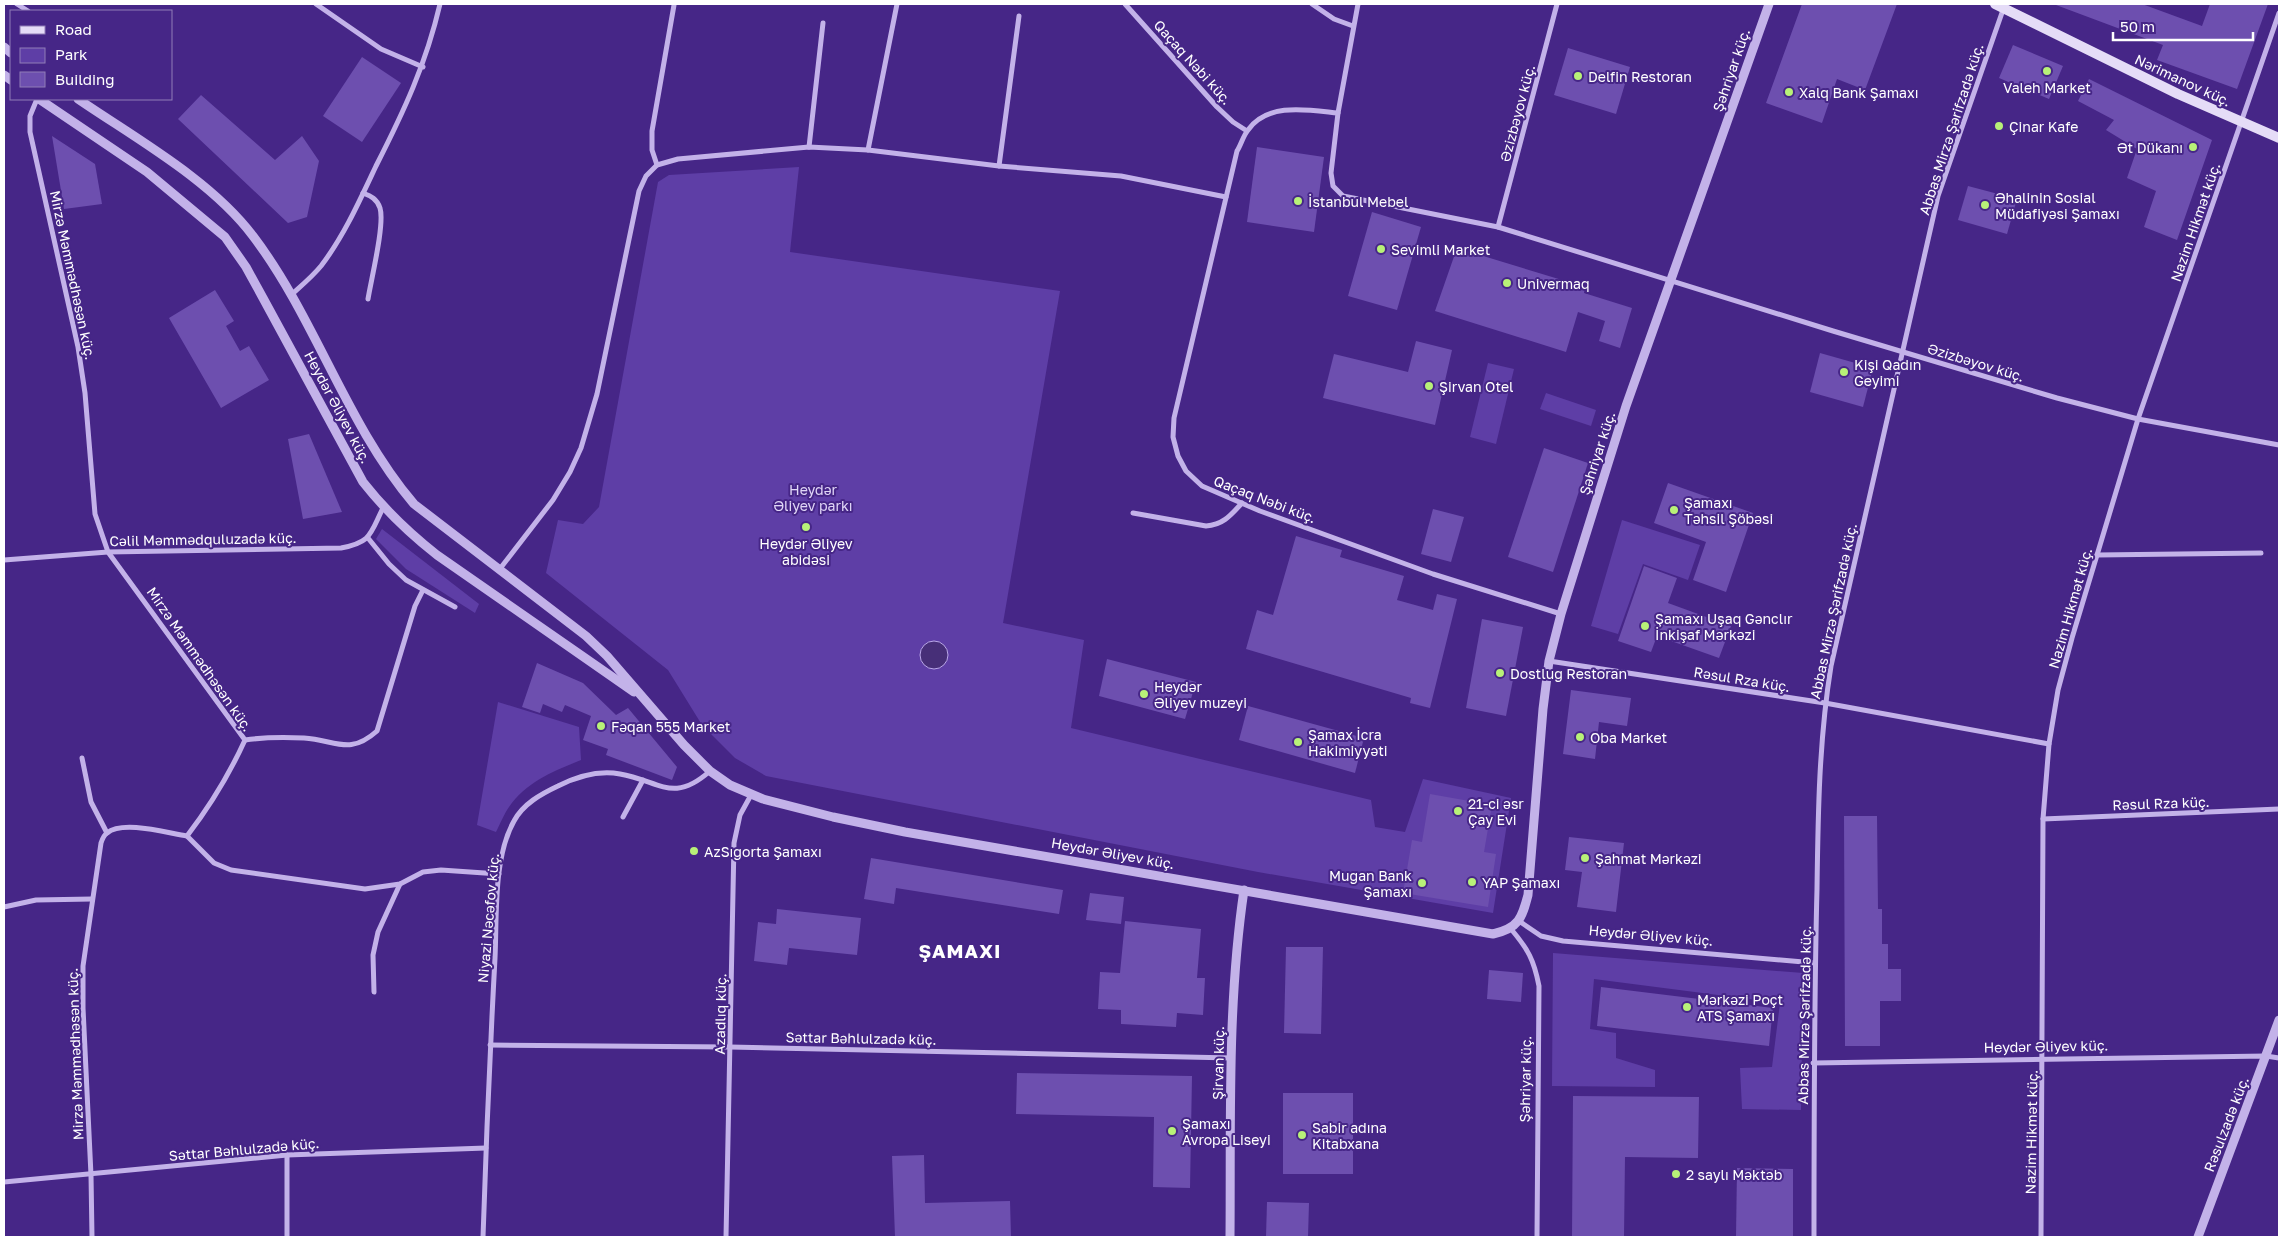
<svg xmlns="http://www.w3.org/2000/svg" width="2283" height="1241" viewBox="0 0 2283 1241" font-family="'Golos Text',sans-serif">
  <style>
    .green { fill: #5e3ea6 }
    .water { fill: #472f78; stroke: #baa7e9 }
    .building { fill: #6d4faf }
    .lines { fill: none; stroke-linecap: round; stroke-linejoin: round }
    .minor { stroke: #c3b2e9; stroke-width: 5 }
    .tertiary { stroke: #c3b2e9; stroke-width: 9 }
    .secondary { stroke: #e5dcf7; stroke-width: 10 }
    .poi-dot { fill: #b8f178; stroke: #462687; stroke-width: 2 }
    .labels { text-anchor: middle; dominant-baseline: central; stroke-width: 4; stroke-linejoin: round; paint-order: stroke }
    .street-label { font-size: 14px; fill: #fff; stroke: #462687 }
    .poi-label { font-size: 14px; fill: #fff; stroke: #462687; text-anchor: start }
    .park-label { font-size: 14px; fill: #e0d6f7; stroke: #462687 }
    .district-label { font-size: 19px; font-weight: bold; letter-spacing: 1px; fill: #fff; stroke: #462687 }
  </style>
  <rect width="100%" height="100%" fill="#462687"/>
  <g class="green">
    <polygon points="799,167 790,252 1060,291 1003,623 1084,640 1071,728 1371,800 1375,827 1405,832 1423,779 1511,798 1493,913 1258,872 766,776 735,758 702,725 668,670 546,573 558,520 583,524 599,507 658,182 669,175"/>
    <polygon points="1488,363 1514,369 1496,444 1470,437"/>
    <polygon points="1546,393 1596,410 1591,426 1540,409"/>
    <polygon points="1622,520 1700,545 1688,580 1643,564 1618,634 1591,626"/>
    <polygon points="382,529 479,604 475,613 406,569 376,539"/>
    <path d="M 498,702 L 579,727 L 581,760 C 554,771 526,782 509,807 C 504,814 500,824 496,832 L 477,825 Z"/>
    <polygon points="1553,953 1803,973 1801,1110 1742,1109 1740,1068 1772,1067 1780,1003 1594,979 1590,1029 1616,1033 1616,1058 1655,1070 1655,1087 1552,1086"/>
  </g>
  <circle class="water" cx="934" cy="655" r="14"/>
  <g class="building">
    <polygon points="1802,4 1897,4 1865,90 1837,79 1822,123 1766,103"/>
    <polygon points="2057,4 2142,4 2202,26 2210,4 2268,4 2237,89 2157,60 2163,45 2056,5"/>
    <polygon points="2013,45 2063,66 2049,99 1999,78"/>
    <polygon points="1568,48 1630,67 1616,114 1554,95"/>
    <polygon points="362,57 401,83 362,142 323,116"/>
    <polygon points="2089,79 2212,140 2177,240 2144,227 2156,191 2127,178 2137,149 2106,130 2114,120 2078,101"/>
    <polygon points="201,95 275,160 302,136 319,161 307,217 288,223 178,119"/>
    <polygon points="52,136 95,164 102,204 64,209"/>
    <polygon points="1257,147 1324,157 1314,232 1247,222"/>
    <polygon points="1968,186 2017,199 2007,234 1958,220"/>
    <polygon points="1372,212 1421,227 1397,310 1348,296"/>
    <polygon points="1457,248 1585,287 1584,293 1632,308 1620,348 1599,341 1605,321 1578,312 1566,352 1435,311"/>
    <polygon points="215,290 234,321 226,326 240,351 249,346 269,380 221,408 169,318"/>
    <polygon points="1416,341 1452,350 1435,425 1323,398 1334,354 1408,372"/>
    <polygon points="1820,353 1873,368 1863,407 1810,392"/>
    <polygon points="309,434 342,512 303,519 288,439"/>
    <polygon points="1544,448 1588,463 1553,572 1508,557"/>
    <polygon points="1668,483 1753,513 1726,592 1693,580 1706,542 1654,523"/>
    <polygon points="1433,509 1464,517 1451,562 1421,554"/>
    <polygon points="1296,536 1342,550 1340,557 1404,576 1397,600 1433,610 1437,594 1457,599 1430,708 1410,703 1411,698 1246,649 1257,610 1273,615"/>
    <polygon points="1644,566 1677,578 1668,603 1731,626 1719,658 1657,636 1651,652 1618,641"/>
    <polygon points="1482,619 1523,627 1506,716 1466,708"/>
    <polygon points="1107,659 1196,682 1185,719 1099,696"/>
    <polygon points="537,663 583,683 616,715 628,708 677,767 672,780 606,755 608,749 583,740 591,716 565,705 562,712 543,704 540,713 522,707"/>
    <polygon points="1571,690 1631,698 1627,726 1599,722 1595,759 1563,754"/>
    <polygon points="1248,706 1364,738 1355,773 1239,740"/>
    <polygon points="1430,794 1492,805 1484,852 1496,854 1488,907 1403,893 1412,840 1422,842"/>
    <polygon points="1844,816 1877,816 1878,909 1882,909 1882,944 1888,944 1888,969 1901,969 1901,1001 1880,1001 1880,1046 1845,1046"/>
    <polygon points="1569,837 1624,843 1616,912 1577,907 1582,872 1565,870"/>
    <polygon points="871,858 1063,890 1059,914 896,888 894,904 864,899"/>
    <polygon points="1090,893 1124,897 1121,924 1086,920"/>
    <polygon points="777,909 861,918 857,955 789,948 787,965 754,961 758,922 776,924"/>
    <polygon points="1125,921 1201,929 1197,978 1205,978 1203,1015 1177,1013 1176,1027 1121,1024 1121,1010 1098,1009 1100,972 1120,973"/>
    <polygon points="1286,947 1323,947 1321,1034 1284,1033"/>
    <polygon points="1489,970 1523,973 1521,1002 1487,999"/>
    <polygon points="1601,987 1773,1008 1769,1046 1597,1026"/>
    <polygon points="1017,1073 1192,1076 1190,1188 1153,1187 1154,1117 1016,1114"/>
    <rect x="1283" y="1093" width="70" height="81"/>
    <polygon points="1573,1096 1699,1097 1698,1158 1625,1157 1624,1237 1572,1237"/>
    <polygon points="924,1155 925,1203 1010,1201 1011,1237 895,1237 892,1156"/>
    <polygon points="1737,1168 1793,1169 1793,1237 1736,1237"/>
    <polygon points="1267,1202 1309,1203 1308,1237 1266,1237"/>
  </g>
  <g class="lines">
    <g class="minor">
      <polyline points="17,4 28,11"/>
      <polyline points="316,4 381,49 423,67"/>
      <polyline points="1125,4 1217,107 1233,122 1247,131"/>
      <polyline points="1312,4 1334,19 1353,26"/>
      <path d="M 1358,4 L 1338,113 C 1308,110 1268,102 1248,130 C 1243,136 1241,145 1237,151 L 1174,418 L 1173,437 L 1178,456 L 1186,471 L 1202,486 L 1260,511 L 1433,574 L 1561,614"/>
      <path d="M 37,99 L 30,116 L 30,132 L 78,347 L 85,393 L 95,514 L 108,552 L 245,740 C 229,775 210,806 187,836 C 167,833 123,820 107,833 C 104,835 102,840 101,843 L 83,966 L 83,1008 L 91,1175 L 92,1237"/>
      <polyline points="1338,113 1331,173 1333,186 1343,196 1498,227 1833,331 2057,398 2138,419 2279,445"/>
      <polyline points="809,147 823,23"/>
      <polyline points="868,150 897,4"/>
      <polyline points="657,165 652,150 652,131 674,5"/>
      <polyline points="999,166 1019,16"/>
      <path d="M 363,193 C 371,196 377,199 380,208 C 385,224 371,280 368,299"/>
      <polyline points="1498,227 1557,4"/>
      <path d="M 291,295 C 301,286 312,277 321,266 C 344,236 360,200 376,166 C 404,111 426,64 440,4"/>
      <path d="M 1133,513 L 1206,526 C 1223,525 1231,515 1242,503"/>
      <polyline points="368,538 389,564 406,580 455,607"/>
      <polyline points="2097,555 2261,553"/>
      <path d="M 4,560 L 108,552 L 341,548 C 372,542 370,534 383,508"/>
      <polyline points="499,570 553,500 570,472 581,448 597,394 639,191 646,176 657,165 678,159 809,147 868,150 999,166 1121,176 1226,197"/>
      <polyline points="1549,661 1825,703 2049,744"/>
      <path d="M 245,740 C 265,737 284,737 304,738 C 336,740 349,756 377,731 L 415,606 L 423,590"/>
      <polyline points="82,758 91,802 107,833"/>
      <polyline points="623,817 643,780"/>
      <polyline points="2043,819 2279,809"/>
      <polyline points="187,836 214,863 231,870 365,889 400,884 423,872 441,870 499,874"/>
      <polyline points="4,907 36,900 92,899"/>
      <polyline points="1519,921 1541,936 1563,941 1815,963"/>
      <path d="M 1511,929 C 1528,949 1534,960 1539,986 L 1537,1237"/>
      <polyline points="374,992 373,955 378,932 400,884"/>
      <polyline points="490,1045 730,1047 1232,1058"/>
      <polyline points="1813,1063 2266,1056 2279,1058"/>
      <polyline points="287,1155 287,1237"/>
      <polyline points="4,1182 287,1155 486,1148"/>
      <path d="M 483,1237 C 486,1144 490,1051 495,958 C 497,917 493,858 514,821 C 523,804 541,794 558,786 C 576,777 599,770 620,774 C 660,781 673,804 710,771"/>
      <polyline points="726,1237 734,843 740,815 751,795"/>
      <path d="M 1814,1237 C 1814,1121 1814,1005 1817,889 C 1818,814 1819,740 1831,666 L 1938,196 L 2004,7"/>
      <polyline points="2041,1237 2043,819 2049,744 2058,690 2072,638 2138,419 2279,13"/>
    </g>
    <g class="tertiary">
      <polyline points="4,47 11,53"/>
      <polyline points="4,75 11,80"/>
      <path d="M 39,99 L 147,172 L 225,237 L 246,267 L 263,298 L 363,482 C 385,510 409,533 437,555 L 634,692"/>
      <path d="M 78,99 C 135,138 211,180 253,236 C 316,319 346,424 414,504 L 586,636 L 607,656 L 684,745 L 710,771 L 730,785 L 763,799 L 833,817 L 905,832 L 1493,934 C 1519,928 1522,918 1528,895 L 1543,709 L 1549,661 L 1561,614 L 1626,406 L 1769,4"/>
      <path d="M 1230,1237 C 1231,1121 1227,1005 1244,890"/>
      <polyline points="2198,1237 2279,1020"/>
    </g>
    <polyline class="secondary" points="1995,4 2178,94 2279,138"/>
  </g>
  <g class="poi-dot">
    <circle cx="2047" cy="71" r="5"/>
    <circle cx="1578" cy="76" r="5"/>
    <circle cx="1789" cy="92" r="5"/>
    <circle cx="1999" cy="126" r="5"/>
    <circle cx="2193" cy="147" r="5"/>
    <circle cx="1298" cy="201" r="5"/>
    <circle cx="1985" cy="205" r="5"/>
    <circle cx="1381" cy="249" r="5"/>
    <circle cx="1507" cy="283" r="5"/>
    <circle cx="1844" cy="372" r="5"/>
    <circle cx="1429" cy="386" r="5"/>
    <circle cx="1674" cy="510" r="5"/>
    <circle cx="806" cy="527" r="5"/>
    <circle cx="1645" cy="626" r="5"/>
    <circle cx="1500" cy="673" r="5"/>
    <circle cx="1144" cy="694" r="5"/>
    <circle cx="601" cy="726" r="5"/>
    <circle cx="1580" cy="737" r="5"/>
    <circle cx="1298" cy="742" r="5"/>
    <circle cx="1458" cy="811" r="5"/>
    <circle cx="694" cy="851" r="5"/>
    <circle cx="1585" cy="858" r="5"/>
    <circle cx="1472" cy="882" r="5"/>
    <circle cx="1422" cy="883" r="5"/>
    <circle cx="1687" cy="1007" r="5"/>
    <circle cx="1172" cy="1131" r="5"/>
    <circle cx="1302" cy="1135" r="5"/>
    <circle cx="1676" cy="1174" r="5"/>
  </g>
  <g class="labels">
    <g class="street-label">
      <text transform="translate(1193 62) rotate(48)">Qaçaq Nəbi küç.</text>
      <text transform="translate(1731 70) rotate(-71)">Şəhriyar küç.</text>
      <text transform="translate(2183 80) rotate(25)">Nərimanov küç.</text>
      <text transform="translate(1517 113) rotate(-75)">Əzizbəyov küç.</text>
      <text transform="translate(1951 129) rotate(-72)">Abbas Mirzə Şərifzadə küç.</text>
      <text transform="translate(2195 222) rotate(-71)">Nazim Hikmət küç.</text>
      <text transform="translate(73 275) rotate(78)">Mirzə Məmmədhəsən küç.</text>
      <text transform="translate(1976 362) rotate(17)">Əzizbəyov küç.</text>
      <text transform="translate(338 407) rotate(62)">Heydər Əliyev küç.</text>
      <text transform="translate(1597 453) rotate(-72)">Şəhriyar küç.</text>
      <text transform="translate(1265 499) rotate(21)">Qaçaq Nəbi küç.</text>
      <text transform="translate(203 539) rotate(-1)">Cəlil Məmmədquluzadə küç.</text>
      <text transform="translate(2070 608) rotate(-74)">Nazim Hikmət küç.</text>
      <text transform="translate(1833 611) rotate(-78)">Abbas Mirzə Şərifzadə küç.</text>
      <text transform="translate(200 659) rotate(55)">Mirzə Məmmədhəsən küç.</text>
      <text transform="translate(1742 679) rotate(9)">Rəsul Rza küç.</text>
      <text transform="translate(2161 803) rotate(-2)">Rəsul Rza küç.</text>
      <text transform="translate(1113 853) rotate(10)">Heydər Əliyev küç.</text>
      <text transform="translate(488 918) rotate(-85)">Niyazi Nəcəfov küç.</text>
      <text transform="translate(1651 935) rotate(5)">Heydər Əliyev küç.</text>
      <text transform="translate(720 1014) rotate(-89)">Azadlıq küç.</text>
      <text transform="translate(1804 1015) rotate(-89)">Abbas Mirzə Şərifzadə küç.</text>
      <text transform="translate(861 1038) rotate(1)">Səttar Bəhlulzadə küç.</text>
      <text transform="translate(2046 1046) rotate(-1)">Heydər Əliyev küç.</text>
      <text transform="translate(75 1054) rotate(-92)">Mirzə Məmmədhəsən küç.</text>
      <text transform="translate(1218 1063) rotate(-89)">Şirvan küç.</text>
      <text transform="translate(1525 1079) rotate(-89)">Şəhriyar küç.</text>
      <text transform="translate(2226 1124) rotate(-69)">Rəsulzadə küç.</text>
      <text transform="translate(2031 1132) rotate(-89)">Nazim Hikmət küç.</text>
      <text transform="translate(244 1149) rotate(-5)">Səttar Bəhlulzadə küç.</text>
    </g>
    <g class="poi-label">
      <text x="1588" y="76">Delfin Restoran</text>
      <text x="2047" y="87" text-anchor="middle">Valeh Market</text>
      <text x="1799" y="92">Xalq Bank Şamaxı</text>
      <text x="2009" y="126">Çinar Kafe</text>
      <text x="2183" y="147" text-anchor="end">Ət Dükanı</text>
      <text x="1995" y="197">Əhalinin Sosial<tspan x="1995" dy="16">Müdafiyəsi Şamaxı</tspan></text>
      <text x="1308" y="201">İstanbul Mebel</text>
      <text x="1391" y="249">Sevimli Market</text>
      <text x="1517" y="283">Univermaq</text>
      <text x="1854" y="364">Kişi Qadın<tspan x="1854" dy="16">Geyimi</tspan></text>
      <text x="1439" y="386">Şirvan Otel</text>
      <text x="1684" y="502">Şamaxı<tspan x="1684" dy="16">Təhsil Şöbəsi</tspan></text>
      <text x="806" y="543" text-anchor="middle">Heydər Əliyev<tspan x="806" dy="16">abidəsi</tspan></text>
      <text x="1655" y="618">Şamaxı Uşaq Gənclır<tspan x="1655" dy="16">İnkişaf Mərkəzi</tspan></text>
      <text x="1510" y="673">Dostlug Restoran</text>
      <text x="1154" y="686">Heydər<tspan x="1154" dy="16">Əliyev muzeyi</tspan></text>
      <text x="611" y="726">Fəqan 555 Market</text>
      <text x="1308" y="734">Şamax İcra<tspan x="1308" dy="16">Hakimiyyəti</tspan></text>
      <text x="1590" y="737">Oba Market</text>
      <text x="1468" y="803">21-ci əsr<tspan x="1468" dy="16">Çay Evi</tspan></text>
      <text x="704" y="851">AzSığorta Şamaxı</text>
      <text x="1595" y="858">Şahmat Mərkəzi</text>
      <text x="1412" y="875" text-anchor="end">Muğan Bank<tspan x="1412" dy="16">Şamaxı</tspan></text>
      <text x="1482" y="882">YAP Şamaxı</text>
      <text x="1697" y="999">Mərkəzi Poçt<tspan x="1697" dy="16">ATS Şamaxı</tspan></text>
      <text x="1182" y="1123">Şamaxı<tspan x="1182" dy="16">Avropa Liseyi</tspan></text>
      <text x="1312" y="1127">Sabir adına<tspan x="1312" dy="16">Kitabxana</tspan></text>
      <text x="1686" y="1174">2 saylı Məktəb</text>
    </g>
    <g class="park-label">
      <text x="813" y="489">Heydər<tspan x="813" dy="16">Əliyev parkı</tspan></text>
    </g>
    <g class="district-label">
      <text x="960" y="950">ŞAMAXI</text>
    </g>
  </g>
  <rect width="2283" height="1241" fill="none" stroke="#ffffff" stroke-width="10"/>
  <rect x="10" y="10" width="162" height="90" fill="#462687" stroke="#907db7"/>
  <rect x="20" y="26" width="25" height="8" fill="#e5dcf7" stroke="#907db7"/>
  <text x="55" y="35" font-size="15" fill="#ffffff">Road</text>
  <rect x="20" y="48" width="25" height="15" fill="#5e3ea6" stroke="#907db7"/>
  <text x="55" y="60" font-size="15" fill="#ffffff">Park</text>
  <rect x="20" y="72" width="25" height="15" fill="#6d4faf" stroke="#907db7"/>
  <text x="55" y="85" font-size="15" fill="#ffffff">Building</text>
  <path d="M2113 32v8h140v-8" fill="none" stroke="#ffffff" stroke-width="2.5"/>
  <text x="2120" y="32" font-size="15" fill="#ffffff" stroke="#462687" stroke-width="4" paint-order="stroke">50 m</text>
</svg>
